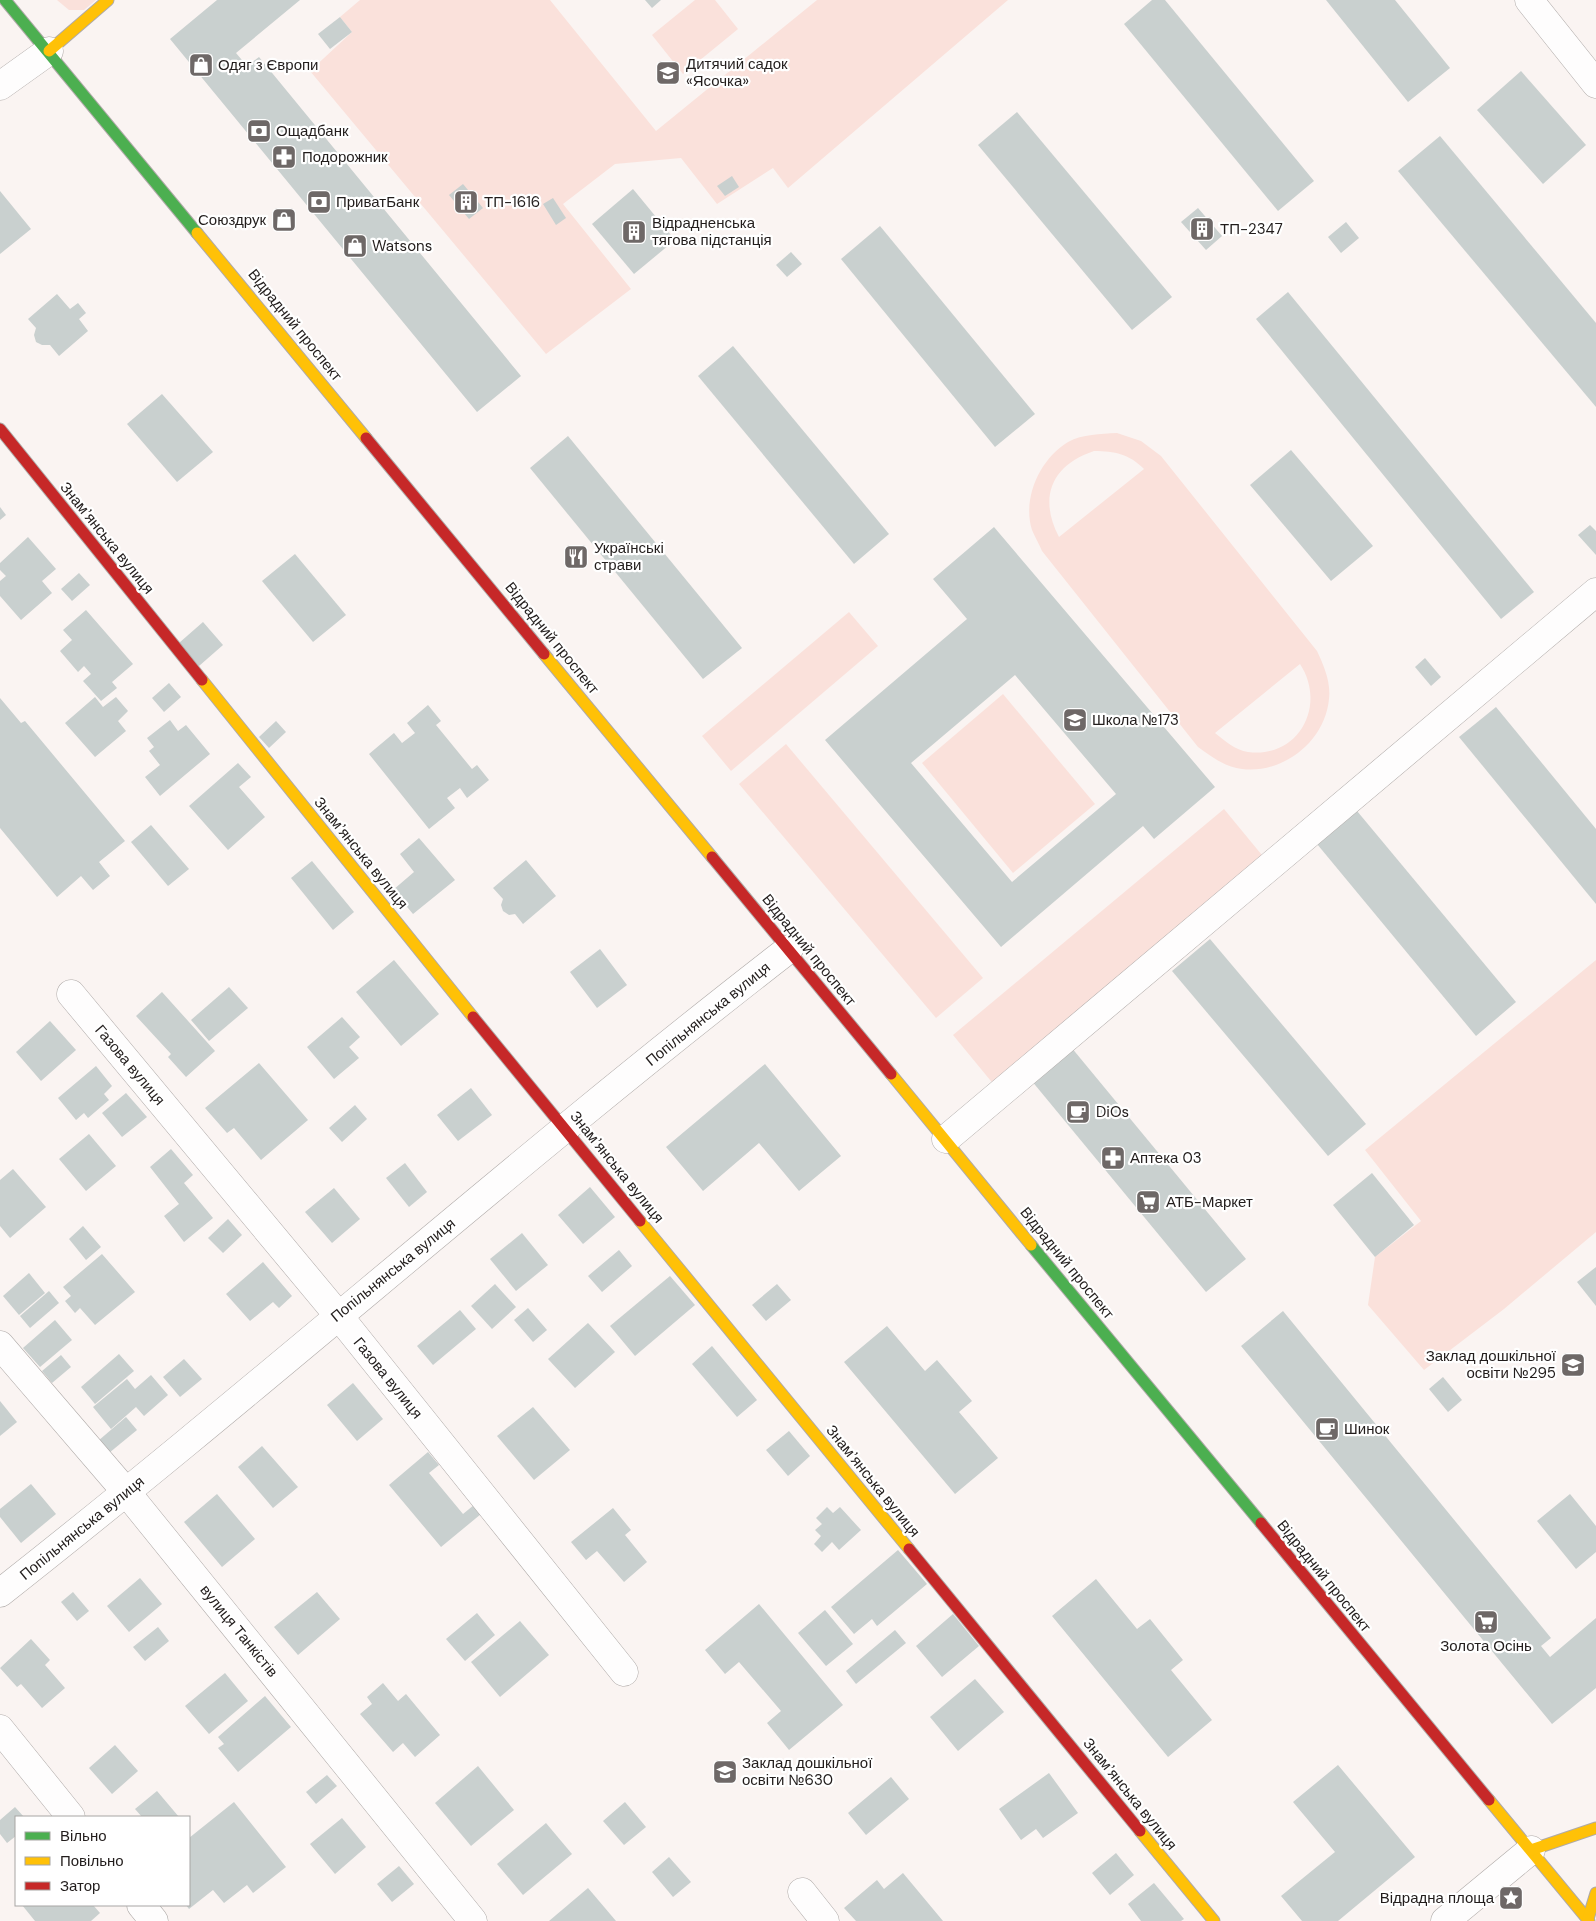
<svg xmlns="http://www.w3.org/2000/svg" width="1596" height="1921" viewBox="0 0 1596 1921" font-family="'DM Sans',sans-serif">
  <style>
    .green { fill: #fae1db; fill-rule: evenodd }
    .building { fill: #c9d0cf; fill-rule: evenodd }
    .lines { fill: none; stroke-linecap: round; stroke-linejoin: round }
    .street-casing { stroke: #afaaa8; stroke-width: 29 }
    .fast-casing { stroke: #afaaa8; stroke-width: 13 }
    .slow-casing { stroke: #afaaa8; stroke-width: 13 }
    .jam-casing { stroke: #afaaa8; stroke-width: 13 }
    .street { stroke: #fefdfd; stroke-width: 28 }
    .fast { stroke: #4caf50; stroke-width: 11 }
    .slow { stroke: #ffc107; stroke-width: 11 }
    .jam { stroke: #c62828; stroke-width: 11 }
    .labels { text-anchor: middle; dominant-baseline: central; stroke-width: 4.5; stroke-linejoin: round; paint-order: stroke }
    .poi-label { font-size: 15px; fill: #221d1c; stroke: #fff; text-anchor: start }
    .street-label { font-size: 15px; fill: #221d1c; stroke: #fff }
  </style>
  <rect width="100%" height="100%" fill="#faf4f2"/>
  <g class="green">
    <polygon points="57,0 96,0 84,10 69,10"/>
    <polygon points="360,0 550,0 656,131 817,0 1008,0 788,188 773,168 717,204 681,158 615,164 563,204 631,289 546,354 310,71 352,32 340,17"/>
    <polygon points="695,0 715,0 738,29 683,74 652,35"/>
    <path d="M 1117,433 L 1141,441 L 1161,456 L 1317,651 C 1324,666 1331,682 1329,699 C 1325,741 1284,774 1242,769 C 1225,767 1212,757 1198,747 L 1042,551 C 1039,544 1035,537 1032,530 C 1022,498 1040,459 1068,442 C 1083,434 1100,434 1117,433 ZM 1094,451 C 1115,451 1129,454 1144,469 L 1059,537 C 1038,497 1052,465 1094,451 ZM 1300,664 C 1327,705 1299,759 1248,752 C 1235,750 1225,741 1215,733 Z"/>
    <polygon points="849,612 878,646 731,771 702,736"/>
    <polygon points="1003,694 1095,804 1013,873 922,763"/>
    <polygon points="786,744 983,978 936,1018 739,784"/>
    <polygon points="1224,809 1266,860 995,1086 953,1035"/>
    <polygon points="1596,960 1596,1232 1504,1309 1424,1370 1368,1305 1375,1257 1421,1221 1365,1150"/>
  </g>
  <g class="building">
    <polygon points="217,0 300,0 236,53 247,66 259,57 521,376 477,412 170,39"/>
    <polygon points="645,0 661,0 652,8"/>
    <polygon points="1152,0 1165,0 1314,181 1278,211 1124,24"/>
    <polygon points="1326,0 1395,0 1450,68 1408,102"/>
    <polygon points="340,17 352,32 330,49 318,34"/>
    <polygon points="1521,71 1586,145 1543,184 1477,110"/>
    <polygon points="1017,112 1172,297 1132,330 978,145"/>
    <polygon points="1440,136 1596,323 1596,407 1398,171"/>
    <polygon points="732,176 739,187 725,196 717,186"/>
    <polygon points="463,184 483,208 469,219 449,195"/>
    <polygon points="633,189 675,240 634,274 592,224"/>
    <polygon points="0,191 31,229 0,254"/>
    <polygon points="553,198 566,218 556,225 543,204"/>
    <polygon points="1198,208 1222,236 1206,250 1181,222"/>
    <polygon points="1346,222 1359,238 1341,253 1328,237"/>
    <polygon points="880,226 1035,414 995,447 841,259"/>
    <polygon points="791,252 802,264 787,277 776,265"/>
    <polygon points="1288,292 1534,592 1501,619 1256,319"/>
    <polygon points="57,294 70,309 78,303 86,313 79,319 88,331 59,356 50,345 42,345 36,342 34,335 36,328 28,319"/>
    <polygon points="733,346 889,534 854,564 698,376"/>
    <polygon points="162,394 213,452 177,482 127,424"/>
    <polygon points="568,436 742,648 703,679 530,468"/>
    <polygon points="1291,450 1373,546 1331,581 1250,485"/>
    <polygon points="0,507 6,515 0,520"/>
    <polygon points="1590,525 1596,531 1596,555 1578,535"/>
    <path d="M 994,527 L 1215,787 L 1154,839 L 1143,826 L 1001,947 L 825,740 L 967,619 L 933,579 ZM 1015,675 L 1116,794 L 1012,882 L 911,763 Z"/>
    <polygon points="28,537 56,569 42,581 52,593 21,620 0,596 0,581 6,576 0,570 0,563"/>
    <polygon points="295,554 346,615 313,642 262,581"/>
    <polygon points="79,573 90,585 72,601 61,589"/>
    <polygon points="86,610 133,664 112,682 117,688 101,701 83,681 91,674 84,666 78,672 60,651 72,640 63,630"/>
    <polygon points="203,622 223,645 199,666 179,643"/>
    <polygon points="1425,658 1441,677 1431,686 1415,667"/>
    <polygon points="169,683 181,697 164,712 152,698"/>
    <polygon points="95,697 103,707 116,697 128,711 118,721 126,731 95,757 65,723"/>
    <polygon points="0,698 21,723 25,721 125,841 99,862 110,876 93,890 81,876 57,897 0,828"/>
    <polygon points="428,705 441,721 436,725 472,769 477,765 489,780 467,798 460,788 447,798 455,808 429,829 369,754 394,733 402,743 415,733 407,723"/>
    <polygon points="1496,707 1596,829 1596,904 1459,737"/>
    <polygon points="170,720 178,731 186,725 210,754 160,796 145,777 160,765 149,751 154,747 147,738"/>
    <polygon points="276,721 286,732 269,748 259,737"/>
    <polygon points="238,763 251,777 239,787 265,817 228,850 189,806"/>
    <polygon points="1357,811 1516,1002 1476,1036 1317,844"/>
    <polygon points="151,825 189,869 168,886 131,842"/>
    <polygon points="419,838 455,880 413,914 393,890 414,872 400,854"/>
    <polygon points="526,860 556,896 523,924 515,914 509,915 503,911 501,905 503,899 493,888"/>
    <polygon points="312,861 354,912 333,930 291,878"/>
    <polygon points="1210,939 1366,1124 1328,1156 1172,971"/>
    <polygon points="600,949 627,985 597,1008 570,972"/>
    <polygon points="394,960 439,1014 401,1046 356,992"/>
    <polygon points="229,987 248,1008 209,1041 191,1020"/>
    <polygon points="162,992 215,1051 186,1077 168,1057 171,1054 136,1016"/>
    <polygon points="342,1017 360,1037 349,1047 359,1058 334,1079 307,1047"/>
    <polygon points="50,1021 76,1050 41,1081 16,1052"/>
    <polygon points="1071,1047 1246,1259 1206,1292 1031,1080"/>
    <polygon points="259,1063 308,1120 261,1160 234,1128 227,1133 205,1108"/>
    <polygon points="765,1064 841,1156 799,1191 759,1143 703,1191 666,1147"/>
    <polygon points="96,1066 112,1086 104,1094 109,1100 88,1118 84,1113 76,1120 58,1098"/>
    <polygon points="471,1088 492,1115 458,1141 437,1115"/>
    <polygon points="126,1093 147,1117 122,1137 102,1113"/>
    <polygon points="355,1105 367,1119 342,1142 329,1128"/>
    <polygon points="89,1134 116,1166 86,1191 59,1159"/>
    <polygon points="171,1149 193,1175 184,1183 213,1218 184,1242 164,1216 179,1204 150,1167"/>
    <polygon points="405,1163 427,1192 409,1207 386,1178"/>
    <polygon points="13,1169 46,1207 10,1238 0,1226 0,1180"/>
    <polygon points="1372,1173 1414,1225 1375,1257 1333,1205"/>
    <polygon points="590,1187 615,1217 583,1244 558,1215"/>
    <polygon points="334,1188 360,1219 332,1243 305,1212"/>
    <polygon points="228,1219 242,1235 223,1253 208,1238"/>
    <polygon points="83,1226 101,1247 86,1260 69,1239"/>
    <polygon points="522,1233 548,1265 516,1291 490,1259"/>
    <polygon points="619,1250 632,1266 602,1292 588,1276"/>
    <polygon points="102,1254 135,1292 95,1325 80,1308 75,1313 65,1301 71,1296 63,1287"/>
    <polygon points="263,1262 292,1296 279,1308 273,1302 250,1321 226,1294"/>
    <polygon points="1596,1267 1596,1306 1577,1282"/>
    <polygon points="29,1273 45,1293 19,1315 3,1296"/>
    <polygon points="670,1276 695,1305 635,1356 610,1326"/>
    <polygon points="495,1284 516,1307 492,1329 471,1306"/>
    <polygon points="777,1284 791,1300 766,1321 752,1305"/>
    <polygon points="49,1291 59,1303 30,1328 20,1316"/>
    <polygon points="528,1308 547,1330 533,1342 514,1320"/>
    <polygon points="460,1310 476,1329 433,1365 417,1346"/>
    <polygon points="1283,1311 1551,1638 1541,1646 1550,1657 1596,1618 1596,1688 1552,1724 1241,1346"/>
    <polygon points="55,1320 72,1340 40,1367 23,1348"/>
    <polygon points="588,1323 615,1352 575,1388 548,1359"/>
    <polygon points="887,1326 925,1371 937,1360 972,1401 959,1412 998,1458 955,1494 844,1362"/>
    <polygon points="712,1346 757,1400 737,1417 692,1364"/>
    <polygon points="119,1354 134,1371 95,1404 81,1387"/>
    <polygon points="61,1355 71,1367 52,1383 42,1371"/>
    <polygon points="184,1359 202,1379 180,1397 163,1377"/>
    <polygon points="151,1375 168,1395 144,1416 136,1407 111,1429 93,1407 127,1379 135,1389"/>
    <polygon points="1443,1377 1462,1400 1448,1412 1429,1389"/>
    <polygon points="353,1383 383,1419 357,1441 327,1405"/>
    <polygon points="0,1401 17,1422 0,1436"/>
    <polygon points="533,1407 570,1450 534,1480 497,1436"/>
    <polygon points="126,1417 137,1430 109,1453 98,1441"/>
    <polygon points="789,1431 810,1456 788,1476 766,1450"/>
    <polygon points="262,1446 298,1487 273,1508 238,1467"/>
    <polygon points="428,1452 439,1465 429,1473 463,1514 474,1505 481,1514 441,1547 389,1485"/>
    <polygon points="31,1484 56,1514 21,1543 0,1517 0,1509"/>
    <polygon points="217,1494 255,1539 222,1567 184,1522"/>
    <polygon points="1570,1494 1596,1526 1596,1552 1576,1569 1537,1521"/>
    <polygon points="827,1507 833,1513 840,1507 861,1530 839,1550 832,1542 822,1552 814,1544 821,1536 815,1530 822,1524 816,1518"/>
    <polygon points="613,1508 631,1530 625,1535 647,1562 624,1582 597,1551 586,1560 571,1542"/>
    <polygon points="898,1550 927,1584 877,1626 872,1619 854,1634 831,1607"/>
    <polygon points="140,1578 162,1604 129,1632 107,1606"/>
    <polygon points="1096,1579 1137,1629 1150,1619 1183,1660 1171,1670 1212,1720 1168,1757 1052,1616"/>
    <polygon points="73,1592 89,1611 77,1621 61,1602"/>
    <polygon points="317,1592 340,1619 298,1655 274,1627"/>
    <polygon points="759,1604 843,1705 789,1750 767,1723 781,1711 739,1662 725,1674 705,1650"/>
    <polygon points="825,1610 853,1644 826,1666 798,1633"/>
    <polygon points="477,1613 495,1635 465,1661 446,1639"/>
    <polygon points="953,1614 979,1646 942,1677 916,1646"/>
    <polygon points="520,1621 549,1655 500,1697 471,1662"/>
    <polygon points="158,1627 169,1641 145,1661 133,1647"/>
    <polygon points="895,1630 906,1643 856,1684 846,1671"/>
    <polygon points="31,1639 50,1660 45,1665 65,1688 42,1708 21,1684 17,1687 0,1668"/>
    <polygon points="225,1673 248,1701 209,1734 185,1706"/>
    <polygon points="975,1679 1004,1712 958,1751 930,1717"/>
    <polygon points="383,1683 398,1701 406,1694 440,1735 415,1757 403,1743 393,1752 360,1714 372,1704 367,1697"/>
    <polygon points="265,1696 291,1727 238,1772 218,1748 224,1744 218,1737"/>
    <polygon points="115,1745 138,1771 112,1794 89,1768"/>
    <polygon points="1338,1765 1415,1857 1338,1921 1302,1921 1281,1896 1335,1852 1293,1802"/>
    <polygon points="478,1766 514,1810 471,1846 435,1803"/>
    <polygon points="1049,1773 1078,1813 1043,1838 1036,1829 1021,1840 999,1809"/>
    <polygon points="327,1775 337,1786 316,1804 306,1792"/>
    <polygon points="891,1777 909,1799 866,1835 848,1813"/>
    <polygon points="157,1791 179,1817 142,1817 135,1809"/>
    <polygon points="234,1802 286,1867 253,1893 247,1885 224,1903 213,1890 189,1909 186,1905 189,1905 189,1838"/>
    <polygon points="625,1802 646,1827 624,1845 603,1821"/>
    <polygon points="15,1807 24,1817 16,1817 16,1836 7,1843 0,1834 0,1820"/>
    <polygon points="342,1818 366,1847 335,1874 310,1844"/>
    <polygon points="546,1823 572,1854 523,1895 497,1864"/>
    <polygon points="1116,1853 1134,1875 1110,1895 1092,1873"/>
    <polygon points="669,1857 691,1882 673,1897 652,1872"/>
    <polygon points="399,1866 414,1884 392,1902 377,1884"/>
    <polygon points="903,1873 943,1921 856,1921 844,1908 877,1880 884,1889"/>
    <polygon points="1154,1883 1184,1919 1181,1921 1141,1921 1128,1904"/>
    <polygon points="588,1888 616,1921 549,1921"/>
    <polygon points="22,1905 93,1905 100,1913 91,1921 35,1921"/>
  </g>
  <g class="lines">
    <defs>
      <g id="street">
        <polyline points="1529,0 1596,84"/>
        <polyline points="0,86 49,51"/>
        <polyline points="71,994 338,1315 624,1672"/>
        <polyline points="946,1139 1596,592"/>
        <polyline points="0,1345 127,1493 473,1921"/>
        <path d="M 0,1593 C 267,1383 520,1157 789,949"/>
        <polyline points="0,1729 71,1817"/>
        <polyline points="802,1892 825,1921"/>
        <polyline points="141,1905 154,1921"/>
        <polyline points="1445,1921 1531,1850"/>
      </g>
      <g id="fast">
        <polyline points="5,0 197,233"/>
        <polyline points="1031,1245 1261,1523"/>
      </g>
      <g id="slow">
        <polyline points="49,51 108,0"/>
        <polyline points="197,233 366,438"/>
        <polyline points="544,654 712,857"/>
        <polyline points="202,680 473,1017"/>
        <polyline points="891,1074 1031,1245"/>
        <polyline points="640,1221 909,1549"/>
        <polyline points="1489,1800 1589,1921"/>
        <polyline points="1140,1831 1214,1921"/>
        <polyline points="1531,1850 1596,1828"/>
        <polyline points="1588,1919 1596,1893"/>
      </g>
      <g id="jam">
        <polyline points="0,429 202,680"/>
        <polyline points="366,438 544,654"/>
        <polyline points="712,857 891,1074"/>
        <polyline points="473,1017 640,1221"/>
        <polyline points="1261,1523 1489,1800"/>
        <polyline points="909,1549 1140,1831"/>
      </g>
    </defs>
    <use href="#street" class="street-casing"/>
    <use href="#fast" class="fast-casing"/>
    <use href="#slow" class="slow-casing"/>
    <use href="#jam" class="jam-casing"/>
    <use href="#street" class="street"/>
    <use href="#fast" class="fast"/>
    <use href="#slow" class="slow"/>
    <use href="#jam" class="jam"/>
  </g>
  <defs>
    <symbol id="shop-square" viewBox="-11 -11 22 22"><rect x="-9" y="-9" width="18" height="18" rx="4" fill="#6e6867" stroke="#fff"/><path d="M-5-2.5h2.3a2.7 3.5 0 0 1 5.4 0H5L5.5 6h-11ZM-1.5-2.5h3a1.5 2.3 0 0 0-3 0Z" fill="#fff"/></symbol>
    <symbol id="school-square" viewBox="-11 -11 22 22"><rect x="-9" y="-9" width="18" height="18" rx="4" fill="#6e6867" stroke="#fff"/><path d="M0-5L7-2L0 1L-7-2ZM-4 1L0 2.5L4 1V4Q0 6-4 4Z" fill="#fff"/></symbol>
    <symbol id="bank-square" viewBox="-11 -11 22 22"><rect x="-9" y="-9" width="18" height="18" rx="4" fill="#6e6867" stroke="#fff"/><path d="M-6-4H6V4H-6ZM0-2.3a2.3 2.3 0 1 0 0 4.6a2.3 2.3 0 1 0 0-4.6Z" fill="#fff"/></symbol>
    <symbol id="pharmacy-square" viewBox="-11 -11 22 22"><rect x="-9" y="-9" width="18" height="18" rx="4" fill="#6e6867" stroke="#fff"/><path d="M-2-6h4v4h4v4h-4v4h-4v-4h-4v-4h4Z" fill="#fff"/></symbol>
    <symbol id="building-square" viewBox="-11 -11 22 22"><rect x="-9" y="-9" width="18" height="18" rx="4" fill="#6e6867" stroke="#fff"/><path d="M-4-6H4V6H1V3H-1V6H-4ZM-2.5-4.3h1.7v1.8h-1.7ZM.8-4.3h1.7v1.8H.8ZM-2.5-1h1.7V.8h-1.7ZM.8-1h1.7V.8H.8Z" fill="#fff"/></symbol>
    <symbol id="restaurant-square" viewBox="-11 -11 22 22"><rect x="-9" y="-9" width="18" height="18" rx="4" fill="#6e6867" stroke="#fff"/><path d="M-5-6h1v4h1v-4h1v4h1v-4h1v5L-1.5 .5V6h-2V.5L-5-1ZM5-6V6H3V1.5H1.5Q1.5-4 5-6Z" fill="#fff"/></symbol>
    <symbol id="cafe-square" viewBox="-11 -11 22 22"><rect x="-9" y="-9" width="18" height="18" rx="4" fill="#6e6867" stroke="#fff"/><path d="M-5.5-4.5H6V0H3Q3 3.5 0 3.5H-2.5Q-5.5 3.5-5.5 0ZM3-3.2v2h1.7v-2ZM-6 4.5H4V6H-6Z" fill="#fff"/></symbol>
    <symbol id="supermarket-square" viewBox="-11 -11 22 22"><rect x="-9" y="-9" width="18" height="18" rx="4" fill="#6e6867" stroke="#fff"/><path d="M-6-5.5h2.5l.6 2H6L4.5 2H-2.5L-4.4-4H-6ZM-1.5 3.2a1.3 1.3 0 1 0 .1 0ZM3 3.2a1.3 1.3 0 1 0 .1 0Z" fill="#fff"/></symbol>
    <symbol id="sight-square" viewBox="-11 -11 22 22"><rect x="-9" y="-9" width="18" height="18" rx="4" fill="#6e6867" stroke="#fff"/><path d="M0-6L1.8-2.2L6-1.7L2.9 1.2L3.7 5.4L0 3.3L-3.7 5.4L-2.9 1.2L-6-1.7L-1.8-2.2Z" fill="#fff"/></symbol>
  </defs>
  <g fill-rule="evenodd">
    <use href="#shop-square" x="187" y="51" width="28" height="28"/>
    <use href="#school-square" x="654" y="59" width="28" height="28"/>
    <use href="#bank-square" x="245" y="117" width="28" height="28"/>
    <use href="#pharmacy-square" x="270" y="143" width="28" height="28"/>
    <use href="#bank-square" x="305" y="188" width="28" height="28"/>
    <use href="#building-square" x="452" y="188" width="28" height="28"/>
    <use href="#shop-square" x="270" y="206" width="28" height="28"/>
    <use href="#building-square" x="1188" y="215" width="28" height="28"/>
    <use href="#building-square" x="620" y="218" width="28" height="28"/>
    <use href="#shop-square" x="341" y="232" width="28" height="28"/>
    <use href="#restaurant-square" x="562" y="543" width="28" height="28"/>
    <use href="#school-square" x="1061" y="706" width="28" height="28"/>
    <use href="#cafe-square" x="1064" y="1098" width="28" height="28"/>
    <use href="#pharmacy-square" x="1099" y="1144" width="28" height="28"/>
    <use href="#supermarket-square" x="1134" y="1188" width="28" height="28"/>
    <use href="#school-square" x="1559" y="1351" width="28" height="28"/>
    <use href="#cafe-square" x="1313" y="1415" width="28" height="28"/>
    <use href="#supermarket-square" x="1472" y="1608" width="28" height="28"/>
    <use href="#school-square" x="711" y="1758" width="28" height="28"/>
    <use href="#sight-square" x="1497" y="1884" width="28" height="28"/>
  </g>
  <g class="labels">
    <g class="poi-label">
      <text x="686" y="64">Дитячий садок<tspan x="686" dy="17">«Ясочка»</tspan></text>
      <text x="218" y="65">Одяг з Європи</text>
      <text x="276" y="131">Ощадбанк</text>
      <text x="302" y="157">Подорожник</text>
      <text x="336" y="202">ПриватБанк</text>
      <text x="484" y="202">ТП-1616</text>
      <text x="266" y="220" text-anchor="end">Союздрук</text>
      <text x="652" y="223">Відрадненська<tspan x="652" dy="17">тягова підстанція</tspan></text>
      <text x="1220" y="229">ТП-2347</text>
      <text x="372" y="246">Watsons</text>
      <text x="594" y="548">Українські<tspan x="594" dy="17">страви</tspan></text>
      <text x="1092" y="720">Школа №173</text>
      <text x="1096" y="1112">DiOs</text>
      <text x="1130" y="1158">Аптека 03</text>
      <text x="1166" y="1202">АТБ-Маркет</text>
      <text x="1556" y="1356" text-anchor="end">Заклад дошкільної<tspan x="1556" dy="17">освіти №295</tspan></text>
      <text x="1344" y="1429">Шинок</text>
      <text x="1486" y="1646" text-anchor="middle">Золота Осінь</text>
      <text x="742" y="1763">Заклад дошкільної<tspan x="742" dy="17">освіти №630</tspan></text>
      <text x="1494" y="1898" text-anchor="end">Відрадна площа</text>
    </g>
    <g class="street-label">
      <text transform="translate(295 325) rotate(51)">Відрадний проспект</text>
      <text transform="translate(107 538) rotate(51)">Знамʼянська вулиця</text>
      <text transform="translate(552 638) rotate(51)">Відрадний проспект</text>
      <text transform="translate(361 853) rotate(51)">Знамʼянська вулиця</text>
      <text transform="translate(809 950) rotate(51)">Відрадний проспект</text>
      <text transform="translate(708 1014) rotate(-39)">Попільнянська вулиця</text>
      <text transform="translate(130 1065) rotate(50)">Газова вулиця</text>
      <text transform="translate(617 1167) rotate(51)">Знамʼянська вулиця</text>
      <text transform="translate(1067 1263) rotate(51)">Відрадний проспект</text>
      <text transform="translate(393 1270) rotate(-39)">Попільнянська вулиця</text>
      <text transform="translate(388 1378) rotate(51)">Газова вулиця</text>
      <text transform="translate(873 1481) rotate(51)">Знамʼянська вулиця</text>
      <text transform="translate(82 1528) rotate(-39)">Попільнянська вулиця</text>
      <text transform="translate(1324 1576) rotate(51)">Відрадний проспект</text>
      <text transform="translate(239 1631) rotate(51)">вулиця Танкістів</text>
      <text transform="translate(1130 1794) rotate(51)">Знамʼянська вулиця</text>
    </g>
  </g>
  <rect x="15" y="1816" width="175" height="90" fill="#ffffff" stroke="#a7a5a4"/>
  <rect x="25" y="1832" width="25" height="8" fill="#4caf50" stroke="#a7a5a4"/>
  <text x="60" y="1841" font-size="15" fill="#221d1c">Вільно</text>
  <rect x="25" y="1857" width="25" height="8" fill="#ffc107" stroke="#a7a5a4"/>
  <text x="60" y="1866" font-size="15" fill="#221d1c">Повільно</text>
  <rect x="25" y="1882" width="25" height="8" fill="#c62828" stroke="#a7a5a4"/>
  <text x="60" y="1891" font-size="15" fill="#221d1c">Затор</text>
</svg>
